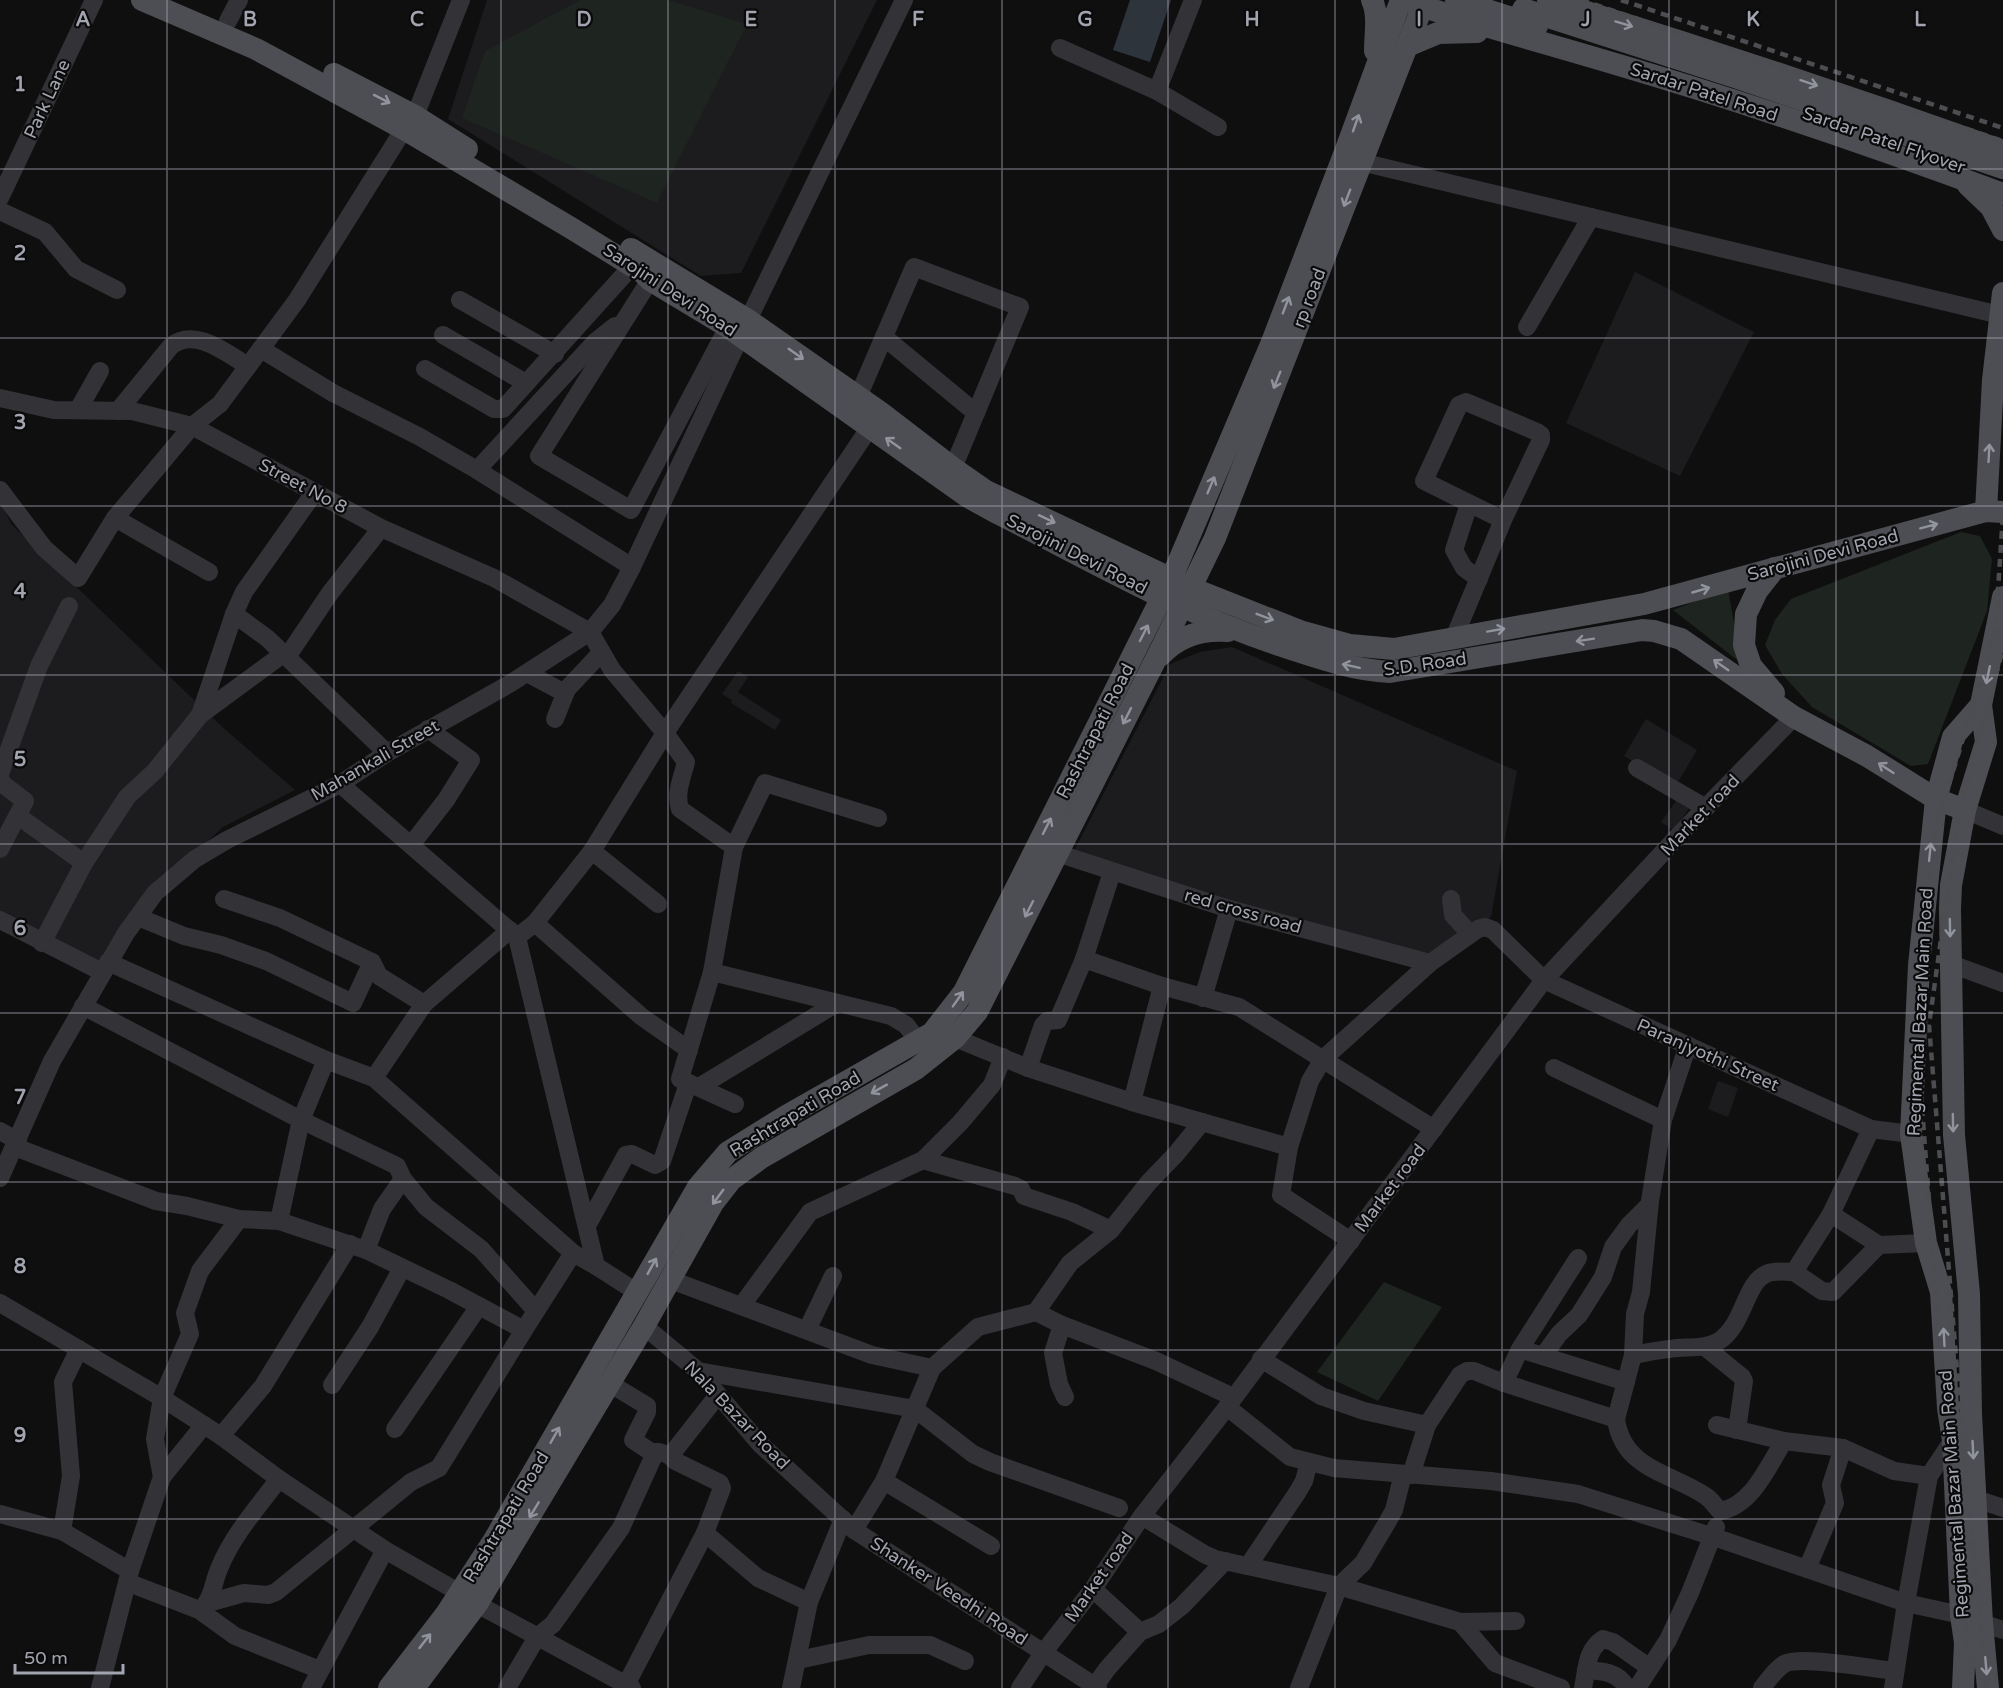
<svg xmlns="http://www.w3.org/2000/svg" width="2003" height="1688" viewBox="0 0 2003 1688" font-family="'Varela Round',sans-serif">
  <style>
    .built { fill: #1c1b1d }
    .green { fill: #1e241f }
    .water { fill: #2e343b }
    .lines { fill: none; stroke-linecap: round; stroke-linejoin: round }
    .minor { stroke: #333337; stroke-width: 18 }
    .major { stroke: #4d4e53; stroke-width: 22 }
    .rail { stroke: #4c4d51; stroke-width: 4.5; stroke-dasharray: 8 6; stroke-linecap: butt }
    .oneway { stroke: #91939d }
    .grid { fill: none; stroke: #a2a4af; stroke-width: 1.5; stroke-opacity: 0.55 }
    .labels { text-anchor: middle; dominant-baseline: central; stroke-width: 4.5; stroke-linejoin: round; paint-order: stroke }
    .street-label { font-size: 18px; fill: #a2a4af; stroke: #0a0a0b }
    .grid-label { font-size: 20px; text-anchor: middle; font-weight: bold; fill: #a2a4af; stroke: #0a0a0b; stroke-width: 4.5; stroke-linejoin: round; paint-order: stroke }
  </style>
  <rect width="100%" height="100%" fill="#0f0f10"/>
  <g class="built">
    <polygon points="487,0 877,0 741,273 701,276 448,119"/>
    <polygon points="1635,272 1754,332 1680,476 1566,423"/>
    <polygon points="0,502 12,525 219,724 295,790 223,827 158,887 99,964 0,919"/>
    <polygon points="1232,647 1517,771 1491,917 1414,961 1073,853 1170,664 1200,652"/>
    <polygon points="738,671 748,677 738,692 781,720 775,730 731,703 732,700 722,694"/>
    <polygon points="1646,719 1697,750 1675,787 1624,756"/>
    <polygon points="1679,797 1691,806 1673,830 1661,822"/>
    <polygon points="1718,1081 1738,1088 1728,1117 1708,1109"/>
  </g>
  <g class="green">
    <polygon points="580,0 668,0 747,24 657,203 462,118 485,51"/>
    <polygon points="1961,532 1980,536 1992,559 1987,611 1928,764 1911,766 1812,707 1782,674 1765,645 1775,620 1791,599"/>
    <polygon points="1728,589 1741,663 1673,610"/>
    <polygon points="1384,1282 1442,1307 1378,1401 1317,1372"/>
  </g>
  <polygon class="water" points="1130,0 1171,0 1150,62 1113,50"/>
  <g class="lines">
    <g class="minor">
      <polyline points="228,21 239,0"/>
      <polyline points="1060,48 1157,91 1218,127"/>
      <polyline points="1157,91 1193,0"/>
      <polyline points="1361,162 2000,315"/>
      <polyline points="0,198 94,0"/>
      <polyline points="0,211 45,232 76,269 117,290"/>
      <polyline points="650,280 539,456 631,510 728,327"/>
      <polyline points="460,300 555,354"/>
      <polyline points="1527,327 1591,217"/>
      <polyline points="443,335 526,383"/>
      <polyline points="884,337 976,413"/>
      <polyline points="261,349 333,393 420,437 477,470 632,567"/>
      <polyline points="425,369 494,409 503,409 632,266"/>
      <polyline points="858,397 914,267 1020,307 953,468"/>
      <path d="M 0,398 L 54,410 L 132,411 L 192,426 L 381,528 L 494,578 L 590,632 L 612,670 L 665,733 L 686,762 C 682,778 675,793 680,809 L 734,847 L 712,972 L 891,1016 L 906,1025 L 919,1042"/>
      <polyline points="78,410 100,371"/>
      <path d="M 118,411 L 171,346 C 195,327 226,353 248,366"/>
      <polyline points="477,470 595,342 615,326"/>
      <polyline points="0,490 44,548 78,578 115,518 192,426 220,404 297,300 404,129 415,116 461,0"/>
      <polyline points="314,493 244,592 234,614 267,638 387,753"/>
      <polyline points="1469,504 1454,550 1464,568 1479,579"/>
      <polyline points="115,518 209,572"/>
      <polyline points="1454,638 1503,520 1541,440 1541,435 1537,432 1466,402 1459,405 1424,481 1503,520"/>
      <polyline points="287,657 330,593 381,528"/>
      <polyline points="527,673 561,691 567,689 601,653"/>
      <polyline points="200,715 234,614"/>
      <polyline points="555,719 567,689"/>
      <polyline points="1637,768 1706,808"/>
      <polyline points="0,774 39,666 69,606"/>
      <polyline points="0,779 4,785 25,801 0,849"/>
      <polyline points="340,784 517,937"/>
      <polyline points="1965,810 2003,826"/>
      <polyline points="18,816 84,863"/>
      <polyline points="411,845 446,800 471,760 428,729"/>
      <polyline points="734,847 765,783 878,818"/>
      <polyline points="592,851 658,904"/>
      <polyline points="1057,853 1229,909 1430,963"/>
      <polyline points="224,899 280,918 372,962 379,976 424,1004"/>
      <polyline points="1451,899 1453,915 1470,934"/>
      <polyline points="138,917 184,936 221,945 266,961 353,1003 372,962"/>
      <polyline points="0,920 102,972"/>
      <polyline points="535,923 642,1017 689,1050"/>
      <polyline points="42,943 84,863 127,797 155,771 200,715 283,654"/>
      <polyline points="1084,959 1162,986 1239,1007 1434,1129"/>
      <polyline points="108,962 326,1060 374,1078 573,1253 596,1266 638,1293"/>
      <polyline points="1951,964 2003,983"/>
      <polyline points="712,972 680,1079 735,1104"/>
      <polyline points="1203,998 1229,909"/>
      <polyline points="83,1006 301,1120 397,1166 403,1179 426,1207 481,1249 536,1311"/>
      <polyline points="955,1038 1028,1068 1132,1102 1289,1147 1281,1195 1351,1241"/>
      <polyline points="1028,1068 1043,1025 1047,1021 1058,1020 1084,959 1112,872"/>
      <polyline points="1554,1068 1663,1120"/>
      <polyline points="374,1078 424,1004 510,930"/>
      <polyline points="699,1087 837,1003"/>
      <polyline points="1132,1102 1162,986"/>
      <polyline points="1871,1129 1831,1214 1879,1245 1926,1243"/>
      <polyline points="0,1131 18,1141"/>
      <polyline points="15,1147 156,1201 187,1206 239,1219 279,1221 366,1250 449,1290 524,1330 573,1253"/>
      <polyline points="1289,1147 1310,1081 1323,1059 1430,963 1478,929 1485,927 1493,930 1544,980 1871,1129 1911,1134"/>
      <polyline points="923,1160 1015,1186 1021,1189 1024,1196 1072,1212 1111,1230"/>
      <polyline points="0,1178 52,1061 126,933 155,893 195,859 227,840 340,784 387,753 511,683 590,632 612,605 632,567 748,320 904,0"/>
      <polyline points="1831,1214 1794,1272 1822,1291 1833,1292 1879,1245"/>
      <polyline points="279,1221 301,1120 326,1060"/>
      <polyline points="588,1224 626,1155 632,1154 655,1165 662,1161 688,1084"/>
      <polyline points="366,1250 382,1209 403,1179"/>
      <polyline points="596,1266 517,937 535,923 592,851 665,733 870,427"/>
      <polyline points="671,1280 872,1355 932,1368"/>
      <polyline points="0,1303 162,1398 221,1436 279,1479 385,1550 460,1593"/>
      <polyline points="742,1305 810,1212 923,1160 960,1123 992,1085 1003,1057"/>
      <polyline points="1036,1312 1070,1263 1111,1230 1149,1182 1176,1154 1202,1122"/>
      <polyline points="1062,1325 1053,1353 1059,1384 1065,1397"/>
      <polyline points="644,1326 698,1371 760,1444 854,1530 1098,1688"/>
      <polyline points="807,1330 833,1276"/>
      <polyline points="1705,1347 1742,1377 1744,1381 1737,1430"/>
      <polyline points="1520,1349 1578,1258"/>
      <path d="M 1633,1355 C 1645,1353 1657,1350 1670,1349 C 1687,1346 1703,1350 1719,1341 C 1744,1325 1745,1283 1766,1274 C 1774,1270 1785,1272 1794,1272"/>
      <polyline points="1543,1356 1559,1334 1579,1315 1603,1277 1613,1247 1629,1225 1649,1205"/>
      <polyline points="1261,1359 1321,1396 1364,1411 1427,1425 1460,1375 1467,1371 1474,1371 1504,1383 1616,1419 1633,1355 1635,1314 1641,1292 1650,1201 1663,1120 1688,1045"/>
      <polyline points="698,1371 915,1409 973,1454 990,1462 1119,1508"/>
      <polyline points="609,1383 647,1406 647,1412 633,1440 651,1452 659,1452 669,1455 674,1451 718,1395"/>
      <polyline points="1504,1383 1520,1349 1626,1382"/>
      <polyline points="332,1385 370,1327 402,1268"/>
      <polyline points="1227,1407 1290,1457 1334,1468 1491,1481 1578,1494 1714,1537 1906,1603 1961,1615"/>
      <path d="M 1616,1419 C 1623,1471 1674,1473 1707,1497 C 1712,1501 1716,1507 1720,1511"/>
      <polyline points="1717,1425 1784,1441"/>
      <polyline points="395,1429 479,1306"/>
      <polyline points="221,1436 263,1386 350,1244"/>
      <polyline points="669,1455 675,1461 720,1483 722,1488 705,1533"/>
      <polyline points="1411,1475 1427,1425"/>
      <polyline points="162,1477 204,1425"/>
      <polyline points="884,1481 932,1368 978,1327 1036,1312 1062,1325 1156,1361 1233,1397"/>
      <polyline points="1976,1499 2003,1508"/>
      <path d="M 1720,1511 C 1752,1506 1768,1466 1784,1441 L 1843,1448 L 1894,1471 L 1929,1476"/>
      <polyline points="0,1514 62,1531 130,1571"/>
      <polyline points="1142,1516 1204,1554 1215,1559 1339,1586 1460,1622 1516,1621"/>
      <polyline points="854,1530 884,1481 991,1546"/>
      <polyline points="62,1531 71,1476 63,1382 79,1349"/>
      <polyline points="1248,1566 1297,1493 1304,1481 1309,1462"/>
      <polyline points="1807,1569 1835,1503 1831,1485 1843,1448"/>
      <polyline points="127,1582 199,1610 235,1636 320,1670"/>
      <polyline points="1093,1589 1140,1632"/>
      <polyline points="208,1603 244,1593 268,1595 276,1592 411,1482 439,1468 524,1330"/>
      <polyline points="477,1604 632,1688"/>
      <path d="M 202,1608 C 213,1599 213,1582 219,1569 C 232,1536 257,1508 279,1479"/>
      <polyline points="1460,1622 1495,1663 1561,1688"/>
      <polyline points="1982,1623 2003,1630"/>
      <polyline points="798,1660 869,1645 930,1645 965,1661"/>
      <path d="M 1586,1670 C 1602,1671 1619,1672 1627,1688"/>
      <polyline points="626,1685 705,1533 758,1578 809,1602"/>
      <polyline points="1095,1686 1107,1669 1140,1632 1159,1624 1182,1606 1225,1561"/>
      <polyline points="100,1688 130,1571 162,1477 155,1439 162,1398 190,1334 185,1313 200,1271 239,1219"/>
      <polyline points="311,1688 385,1550"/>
      <polyline points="507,1688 537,1637 553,1624 621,1528 655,1453"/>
      <polyline points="791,1688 809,1602 843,1519"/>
      <polyline points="1020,1688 1043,1653 1093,1589 1142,1516 1227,1407 1544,980 1681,833 1794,717"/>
      <polyline points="1299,1688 1339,1586 1363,1563 1388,1521 1394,1510 1403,1474"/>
      <path d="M 1583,1688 C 1587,1669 1586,1650 1603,1639 L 1613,1642 L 1650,1668"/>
      <polyline points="1637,1688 1668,1640 1690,1593 1716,1527"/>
      <path d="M 1762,1688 C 1768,1680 1775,1670 1784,1664 C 1801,1655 1873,1669 1895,1671"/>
      <polyline points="1893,1688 1906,1603 1929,1476 1953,1440"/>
    </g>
    <g class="major">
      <path d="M 142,0 L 256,49 L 404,129 L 571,228 L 642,272 L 650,280 L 728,327 L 968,497 L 995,512 C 1089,559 1179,612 1279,645 C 1316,657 1351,670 1390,672 L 1642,630 L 1654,631 L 1681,639 L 1794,717 L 1867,756 L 1936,799 L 1965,810"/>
      <path d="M 1372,0 C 1379,15 1375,34 1375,51"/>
      <polyline points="1456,0 1537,26"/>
      <path d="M 1548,0 C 1701,47 1852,97 2003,151"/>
      <path d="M 1409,2 C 1478,25 1549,44 1619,65 C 1748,103 1876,147 2003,194"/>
      <polyline points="1523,9 1735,77 2003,168"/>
      <polyline points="1407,46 1438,33 1477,32"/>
      <polyline points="334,74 415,116 467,149"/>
      <polyline points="1968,185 1991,207 2003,230"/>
      <polyline points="631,249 748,320 880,412 953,468 986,491 1191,588 1300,631 1350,645 1394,649 1644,604 1986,511 2003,512"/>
      <polyline points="1986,511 1993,380 2003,293"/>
      <path d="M 1160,656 C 1178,636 1202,629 1228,631"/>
      <polyline points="1774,693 1751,666 1744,645 1746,614 1757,591 1775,568"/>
      <polyline points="389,1688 446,1614 494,1540 698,1187 728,1152 786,1116 932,1033 964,992 1172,577 1272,342 1345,152 1401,0"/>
      <polyline points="414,1688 477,1604 644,1326 713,1203 731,1180 761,1158 916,1069 955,1038 977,1012 1162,647 1215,538 1425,0"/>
      <polyline points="1963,1688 1965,1643 1961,1615 1953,1440 1948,1408 1941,1292 1926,1243 1911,1134 1919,965 1936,799 1953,737 1981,705"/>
      <polyline points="1988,1688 1982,1623 1971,1414 1969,1294 1954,1135 1950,909 1951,885 1965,810 1986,742 1981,705 2003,597"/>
    </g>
    <g class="rail">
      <polyline points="1581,0 2003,141"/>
      <polyline points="1621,0 2003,128"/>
      <polyline points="1972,1688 1950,1480 1915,1014 1934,833 1995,635 2003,514"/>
      <polyline points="1987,1688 1966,1480 1929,1025 1959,810 2003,649"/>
    </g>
  </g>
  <defs><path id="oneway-shaft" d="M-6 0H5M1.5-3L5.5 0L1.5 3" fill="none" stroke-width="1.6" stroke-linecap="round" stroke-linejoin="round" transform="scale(1.5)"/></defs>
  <g class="oneway">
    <use href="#oneway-shaft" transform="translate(1624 24) rotate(17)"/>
    <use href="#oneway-shaft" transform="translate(1809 83) rotate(18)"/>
    <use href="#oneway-shaft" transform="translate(382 99) rotate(27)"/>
    <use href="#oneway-shaft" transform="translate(1356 123) rotate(-70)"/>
    <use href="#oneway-shaft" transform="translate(1347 198) rotate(111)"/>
    <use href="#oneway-shaft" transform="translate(1286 305) rotate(-69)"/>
    <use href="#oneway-shaft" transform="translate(796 354) rotate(35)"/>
    <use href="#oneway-shaft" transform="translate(1277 380) rotate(112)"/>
    <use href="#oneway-shaft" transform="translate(893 443) rotate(-145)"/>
    <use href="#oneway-shaft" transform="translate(1989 453) rotate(-87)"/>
    <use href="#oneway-shaft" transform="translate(1211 485) rotate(-67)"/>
    <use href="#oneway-shaft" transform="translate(1047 519) rotate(25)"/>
    <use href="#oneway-shaft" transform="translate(1929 526) rotate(-15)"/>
    <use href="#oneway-shaft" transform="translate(1701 590) rotate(-16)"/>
    <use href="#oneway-shaft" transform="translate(1265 617) rotate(21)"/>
    <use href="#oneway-shaft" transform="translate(1496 630) rotate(-10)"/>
    <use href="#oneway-shaft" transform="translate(1144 633) rotate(-63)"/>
    <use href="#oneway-shaft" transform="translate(1585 640) rotate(171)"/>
    <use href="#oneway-shaft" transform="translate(1721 665) rotate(-145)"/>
    <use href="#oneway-shaft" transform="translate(1351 666) rotate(-168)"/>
    <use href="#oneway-shaft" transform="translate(1988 675) rotate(102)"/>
    <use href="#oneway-shaft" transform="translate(1127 716) rotate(117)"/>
    <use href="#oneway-shaft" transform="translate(1886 768) rotate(-147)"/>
    <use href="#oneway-shaft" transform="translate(1047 826) rotate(-63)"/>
    <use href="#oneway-shaft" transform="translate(1930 852) rotate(-84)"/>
    <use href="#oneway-shaft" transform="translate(1029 909) rotate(117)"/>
    <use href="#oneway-shaft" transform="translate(1950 928) rotate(89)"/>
    <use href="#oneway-shaft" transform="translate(958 999) rotate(-55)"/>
    <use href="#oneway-shaft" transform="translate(879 1089) rotate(151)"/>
    <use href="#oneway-shaft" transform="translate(1953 1123) rotate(89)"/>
    <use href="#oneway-shaft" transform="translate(718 1197) rotate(126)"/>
    <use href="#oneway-shaft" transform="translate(652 1266) rotate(-61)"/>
    <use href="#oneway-shaft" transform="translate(1944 1337) rotate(-93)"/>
    <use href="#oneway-shaft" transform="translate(555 1435) rotate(-60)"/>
    <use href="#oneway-shaft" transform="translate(1973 1450) rotate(87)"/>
    <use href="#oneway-shaft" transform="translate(534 1510) rotate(121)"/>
    <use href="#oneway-shaft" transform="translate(425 1641) rotate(-52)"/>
    <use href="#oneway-shaft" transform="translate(1986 1666) rotate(85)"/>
  </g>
  <path class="grid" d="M 167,0 L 167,1688M 334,0 L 334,1688M 501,0 L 501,1688M 668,0 L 668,1688M 835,0 L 835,1688M 1002,0 L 1002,1688M 1168,0 L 1168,1688M 1335,0 L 1335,1688M 1502,0 L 1502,1688M 1669,0 L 1669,1688M 1836,0 L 1836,1688M 0,169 L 2003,169M 0,338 L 2003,338M 0,506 L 2003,506M 0,675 L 2003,675M 0,844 L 2003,844M 0,1013 L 2003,1013M 0,1182 L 2003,1182M 0,1350 L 2003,1350M 0,1519 L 2003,1519"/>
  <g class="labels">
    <g class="street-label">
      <text transform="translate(1704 92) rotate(18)">Sardar Patel Road</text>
      <text transform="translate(47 99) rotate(-65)">Park Lane</text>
      <text transform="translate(1884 140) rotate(19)">Sardar Patel Flyover</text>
      <text transform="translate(670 290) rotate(33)">Sarojini Devi Road</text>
      <text transform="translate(1309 298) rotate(-69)">rp road</text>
      <text transform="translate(303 486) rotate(28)">Street No 8</text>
      <text transform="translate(1077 554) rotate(27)">Sarojini Devi Road</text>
      <text transform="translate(1823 555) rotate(-15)">Sarojini Devi Road</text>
      <text transform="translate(1425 664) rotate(-8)">S.D. Road</text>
      <text transform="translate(1095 731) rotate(-63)">Rashtrapati Road</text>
      <text transform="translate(375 760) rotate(-30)">Mahankali Street</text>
      <text transform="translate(1700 815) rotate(-46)">Market road</text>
      <text transform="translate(1243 911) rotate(16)">red cross road</text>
      <text transform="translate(1920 1012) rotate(-87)">Regimental Bazar Main Road</text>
      <text transform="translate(1708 1055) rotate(24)">Paranjyothi Street</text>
      <text transform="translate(795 1114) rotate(-31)">Rashtrapati Road</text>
      <text transform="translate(1390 1188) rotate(-53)">Market road</text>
      <text transform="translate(737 1415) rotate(46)">Nala Bazar Road</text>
      <text transform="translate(1954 1494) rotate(-94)">Regimental Bazar Main Road</text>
      <text transform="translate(506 1517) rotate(-59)">Rashtrapati Road</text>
      <text transform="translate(1099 1577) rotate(-55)">Market road</text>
      <text transform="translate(949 1591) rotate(33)">Shanker Veedhi Road</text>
    </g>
  </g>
  <g class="grid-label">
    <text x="83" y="26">A</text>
    <text x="250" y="26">B</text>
    <text x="417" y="26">C</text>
    <text x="584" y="26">D</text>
    <text x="751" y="26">E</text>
    <text x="918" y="26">F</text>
    <text x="1085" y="26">G</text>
    <text x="1252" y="26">H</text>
    <text x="1419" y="26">I</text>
    <text x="1586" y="26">J</text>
    <text x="1753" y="26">K</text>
    <text x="1920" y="26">L</text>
    <text x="20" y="91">1</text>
    <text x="20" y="260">2</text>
    <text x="20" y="429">3</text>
    <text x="20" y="598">4</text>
    <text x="20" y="766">5</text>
    <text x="20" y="935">6</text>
    <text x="20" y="1104">7</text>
    <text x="20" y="1273">8</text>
    <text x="20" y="1442">9</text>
  </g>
  <path d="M15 1664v9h108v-9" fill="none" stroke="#a2a4af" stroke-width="3"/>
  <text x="24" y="1664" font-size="18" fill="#a2a4af" stroke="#0a0a0b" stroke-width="4.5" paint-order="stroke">50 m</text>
</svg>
